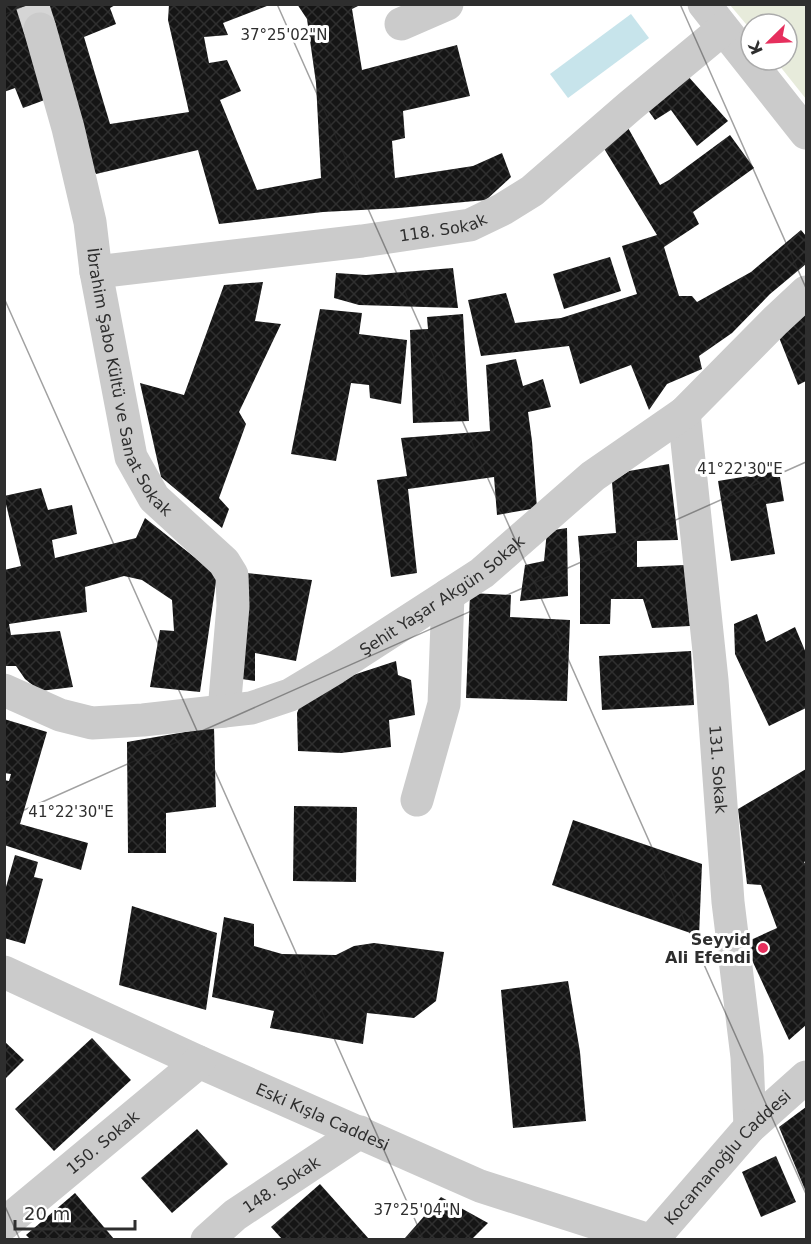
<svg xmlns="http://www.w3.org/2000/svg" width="811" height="1244" viewBox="0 0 811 1244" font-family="'DejaVu Sans',sans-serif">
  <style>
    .green { fill: #e7ebdb }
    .water { fill: #c7e4eb }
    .building { fill: url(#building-cross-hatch) }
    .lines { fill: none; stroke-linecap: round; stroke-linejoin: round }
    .minor-tunnel { stroke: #d5d5d5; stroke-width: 33; stroke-dasharray: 33 16; stroke-linecap: butt }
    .minor { stroke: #cbcbcb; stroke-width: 33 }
    .ticks { fill: none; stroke: #2e2e2e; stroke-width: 1.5; stroke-opacity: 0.45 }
    .poi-dot { fill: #e62f5d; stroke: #fff; stroke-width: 2 }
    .labels { text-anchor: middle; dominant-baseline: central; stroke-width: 6; stroke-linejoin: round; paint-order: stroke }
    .street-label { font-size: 16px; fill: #2e2e2e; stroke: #fff }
    .poi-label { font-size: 16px; font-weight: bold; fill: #2e2e2e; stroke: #fff; text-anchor: end }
    .ticks-label { font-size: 15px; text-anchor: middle; fill: #2e2e2e; stroke: #fff; stroke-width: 6; stroke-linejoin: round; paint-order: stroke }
  </style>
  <defs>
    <pattern id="building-cross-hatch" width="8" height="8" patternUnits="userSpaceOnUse" patternTransform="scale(1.5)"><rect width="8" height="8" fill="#151515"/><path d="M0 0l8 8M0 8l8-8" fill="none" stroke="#2f2f2f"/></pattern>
  </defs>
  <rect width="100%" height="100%" fill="#fff"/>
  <polygon class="green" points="730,5 806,5 806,99 775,60 787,60 787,24 751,24 751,30"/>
  <polygon class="water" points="631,14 649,38 568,98 550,74"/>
  <g class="building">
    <polygon points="4,4 117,4 110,8 116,24 84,37 110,124 189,112 168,20 169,4 272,4 223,23 228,35 204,37 209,63 227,60 241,91 220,100 257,190 321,178 316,83 307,19 297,4 362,4 352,9 362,70 457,45 470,96 403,111 405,138 392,141 395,178 473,166 502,153 511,177 486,200 399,208 323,212 219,224 198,150 96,174 50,98 23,108 15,88 4,92"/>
    <polygon points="687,75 728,121 697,146 671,110 655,120 645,106"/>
    <polygon points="627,126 660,185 669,180 730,135 754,168 693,212 699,224 664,247 679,296 692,296 697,302 751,272 801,230 806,236 806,264 770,294 732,333 699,356 702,369 667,384 649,410 631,365 580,384 569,346 481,356 468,300 506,293 515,323 561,318 637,294 622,246 657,235 600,142"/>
    <polygon points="610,257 621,291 564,309 553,274"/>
    <polygon points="453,268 458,308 359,305 334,298 336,273 366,275"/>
    <polygon points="263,282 255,321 281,324 239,412 246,424 219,498 229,509 222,528 161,477 140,383 184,395 224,285"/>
    <polygon points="320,309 362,313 359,334 407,340 401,404 370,398 369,385 351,383 336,461 291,454"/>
    <polygon points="806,310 806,381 798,385 776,330"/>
    <polygon points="463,314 469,421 413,423 410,330 428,329 427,317"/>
    <polygon points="516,359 523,386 543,379 551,407 528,412 532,441 537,508 497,515 494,477 408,489 417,573 391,577 377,480 407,476 401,438 490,431 486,365"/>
    <polygon points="669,464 678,540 637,541 637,567 685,565 690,626 652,628 643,599 611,599 610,624 580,624 580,559 578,536 616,533 612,482 629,471"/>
    <polygon points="779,471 784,501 766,504 775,554 731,561 718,481"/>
    <polygon points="41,488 48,510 72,505 77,534 52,540 55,558 136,538 145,518 217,575 200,692 150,687 160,630 174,631 172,600 142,580 124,576 85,587 87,612 9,624 11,635 60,631 73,687 40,691 25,679 16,666 4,666 4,570 21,566 4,496"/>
    <polygon points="567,528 568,596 520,601 525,565 544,561 547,531"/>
    <polygon points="247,573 312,580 296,661 255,653 255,681 235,678"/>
    <polygon points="470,593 511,595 510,617 570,620 567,701 466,698"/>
    <polygon points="757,614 766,642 795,627 806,653 806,708 769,726 735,654 734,624"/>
    <polygon points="691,651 694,705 602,710 599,656"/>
    <polygon points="396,661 398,675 411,680 415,715 389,720 391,747 341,753 298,751 297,713 302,700 341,679"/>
    <polygon points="4,719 47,732 20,824 88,843 81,870 4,845 4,780 9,781 11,774 4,773"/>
    <polygon points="214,727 216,807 166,813 166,853 128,853 127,742"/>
    <polygon points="806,769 806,861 804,862 806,865 806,1025 789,1040 744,943 777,928 761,885 747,884 738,809"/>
    <polygon points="294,806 357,807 356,882 293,881"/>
    <polygon points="573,820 702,864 699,936 552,885"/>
    <polygon points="15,855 38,862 34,877 43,879 25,944 4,938 4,894"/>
    <polygon points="132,906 217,933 206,1010 119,985"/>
    <polygon points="224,917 254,924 254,946 282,954 336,955 354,946 374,943 444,952 436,1001 414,1018 367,1013 363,1044 270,1028 274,1011 212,997"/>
    <polygon points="568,981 580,1052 586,1121 513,1128 501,990"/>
    <polygon points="92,1038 131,1080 54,1151 15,1109"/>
    <polygon points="4,1041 24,1060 4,1080"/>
    <polygon points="806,1107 806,1192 779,1127"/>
    <polygon points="197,1129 228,1164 172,1213 141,1178"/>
    <polygon points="776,1156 796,1202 761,1217 742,1172"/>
    <polygon points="320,1184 369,1239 282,1239 271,1227"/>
    <polygon points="75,1193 114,1239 30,1239 26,1235"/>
    <polygon points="441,1197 488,1223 472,1239 406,1239 405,1238"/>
  </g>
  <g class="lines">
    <polyline class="minor-tunnel" points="32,4 40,29"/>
    <g class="minor">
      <polyline points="704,4 806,133"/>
      <polyline points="401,24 447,4"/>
      <path id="s1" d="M 40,29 L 68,128 L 90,222 L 96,272 L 131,457 L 154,498 L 224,562 L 232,575 L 233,606 L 224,711"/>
      <path id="s2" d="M 96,272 L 362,241 L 470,225 L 503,209 L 532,191 L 630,106 L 723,29"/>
      <path id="s3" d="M 684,413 L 712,680 L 728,902 L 747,1057 L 750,1127"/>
      <path id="s4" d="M 4,690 L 60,715 L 92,723 L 143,720 L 251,708 L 290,695 L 335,668 L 482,573 L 593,476 L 684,413 L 775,321 L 806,292"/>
      <polyline points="417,800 444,704 448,595"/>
      <path id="s5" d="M 4,972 L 199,1062 L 480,1186 L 649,1240"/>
      <path id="s6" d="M 4,1224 L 199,1062"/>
      <path id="s7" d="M 207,1240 L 235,1215 L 360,1132"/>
      <path id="s8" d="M 652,1240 L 750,1127 L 806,1077"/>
    </g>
  </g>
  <path class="ticks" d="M 277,4 L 806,1194M 680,4 L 806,288M 4,15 L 27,4M 4,298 L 424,1240M 4,819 L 806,462M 4,1204 L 20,1240"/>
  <circle class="poi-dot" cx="763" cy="948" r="6"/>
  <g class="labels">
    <g class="street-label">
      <text stroke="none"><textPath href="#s2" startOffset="350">118. Sokak</textPath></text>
      <text stroke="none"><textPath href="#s1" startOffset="366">İbrahim Şabo Kültü ve Sanat Sokak</textPath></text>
      <text stroke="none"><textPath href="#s4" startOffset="477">Şehit Yaşar Akgün Sokak</textPath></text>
      <text stroke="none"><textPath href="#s3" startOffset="358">131. Sokak</textPath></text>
      <text stroke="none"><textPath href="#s5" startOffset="350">Eski Kışla Caddesi</textPath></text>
      <text stroke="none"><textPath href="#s6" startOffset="128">150. Sokak</textPath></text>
      <text stroke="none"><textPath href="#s8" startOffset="112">Kocamanoğlu Caddesi</textPath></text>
      <text stroke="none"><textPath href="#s7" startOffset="93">148. Sokak</textPath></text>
    </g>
    <g class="poi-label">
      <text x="751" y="939">Seyyid<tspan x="751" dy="18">Ali Efendi</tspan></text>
    </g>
  </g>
  <g class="ticks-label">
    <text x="284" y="40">37°25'02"N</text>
    <text x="740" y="474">41°22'30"E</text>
    <text x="71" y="817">41°22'30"E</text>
    <text x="417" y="1215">37°25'04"N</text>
  </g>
  <rect width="811" height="1244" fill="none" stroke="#2e2e2e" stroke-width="12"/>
  <g transform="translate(769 42) rotate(246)"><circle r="28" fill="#ffffff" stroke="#ababab" stroke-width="1.5"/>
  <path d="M0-4.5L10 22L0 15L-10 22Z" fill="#e62f5d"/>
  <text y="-9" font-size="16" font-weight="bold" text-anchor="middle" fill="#2e2e2e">K</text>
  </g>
  <path d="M15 1220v9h120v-9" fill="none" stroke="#2e2e2e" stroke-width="3"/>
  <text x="24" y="1220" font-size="18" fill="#2e2e2e" stroke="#ffffff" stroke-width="4.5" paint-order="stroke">20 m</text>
</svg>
